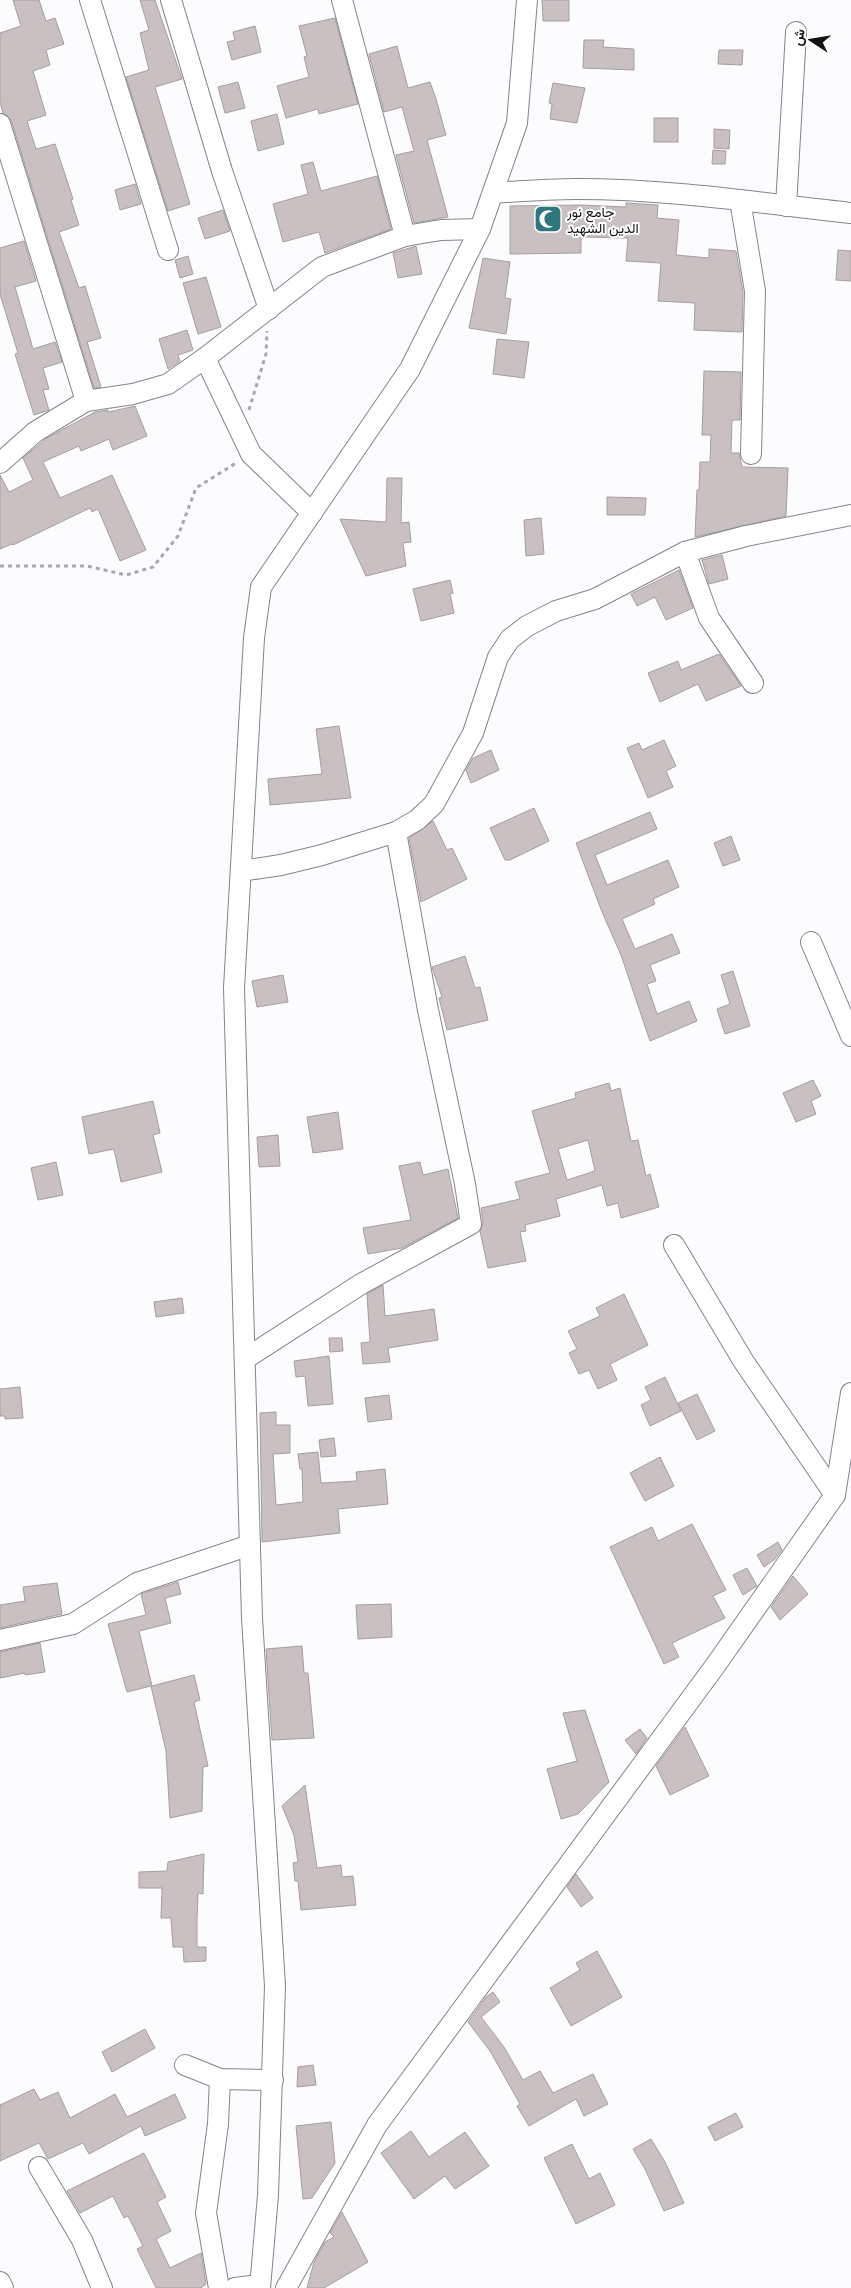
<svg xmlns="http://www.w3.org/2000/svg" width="851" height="2288" viewBox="0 0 851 2288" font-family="'Golos Text',Vazirmatn,sans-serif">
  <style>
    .building { fill: #c9c0c2; stroke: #a69d9f; fill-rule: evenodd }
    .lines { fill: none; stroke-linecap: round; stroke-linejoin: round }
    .minor-casing { stroke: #86838b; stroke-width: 22 }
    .path { stroke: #a8a7aa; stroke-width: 3; stroke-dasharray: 4 4; stroke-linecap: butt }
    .minor { stroke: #fff; stroke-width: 20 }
    .labels { text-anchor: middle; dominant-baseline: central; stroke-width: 4; stroke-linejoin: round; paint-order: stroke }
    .poi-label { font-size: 14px; fill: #121114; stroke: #fff; text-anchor: start }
  </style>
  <rect width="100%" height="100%" fill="#fcfbfe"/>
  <g class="building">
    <polygon points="13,0 39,0 46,21 55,18 64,44 46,50 50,65 33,71 46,115 27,121 36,149 55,144 73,199 71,200 79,225 59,232 79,288 85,286 101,338 87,342 101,387 94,388 11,120 3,113 0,102 0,33 21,26"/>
    <polygon points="140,0 155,0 182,79 155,87 190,204 168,211 126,77 149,70 140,33 149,30"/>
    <polygon points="542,0 569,0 569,21 543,21"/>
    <polygon points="335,18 358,104 319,114 318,109 286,118 277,86 309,77 304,57 307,56 299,26"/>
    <polygon points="255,26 261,52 232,60 227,42 235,40 233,32"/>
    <polygon points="584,40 604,40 603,47 634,49 634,70 583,68"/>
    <polygon points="397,46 408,88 430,82 436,99 446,135 427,140 448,217 414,223 396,155 414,151 402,107 384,112 369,54"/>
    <polygon points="719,50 743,50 742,65 718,64"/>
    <polygon points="238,82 245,108 225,113 218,87"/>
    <polygon points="553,83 585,88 577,123 550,119 552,104 549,103"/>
    <polygon points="277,114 284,144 258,151 251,121"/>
    <rect x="654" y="118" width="24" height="24"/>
    <polygon points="714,129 730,130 729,149 714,148"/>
    <polygon points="713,150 726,151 725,164 712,164"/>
    <polygon points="313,162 321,191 377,176 391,229 325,253 319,232 283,242 273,204 308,194 301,165"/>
    <polygon points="135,184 141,204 120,210 115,190"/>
    <polygon points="626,203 658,205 657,218 679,220 676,255 709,258 709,249 736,251 743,292 742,332 694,330 695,303 658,301 661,263 626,261 628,238 581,237 581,253 510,254 510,206 581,205 626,207"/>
    <polygon points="223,210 230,231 205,239 198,218"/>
    <polygon points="24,241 36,281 15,287 33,349 55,342 62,362 43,368 49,389 43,390 49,410 34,415 15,354 18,353 0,294 0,248"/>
    <polygon points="416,246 422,274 398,278 393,253"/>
    <polygon points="838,250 851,251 851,281 836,280"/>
    <polygon points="188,256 193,274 180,278 175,260"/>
    <polygon points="483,258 510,262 505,298 511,299 506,334 469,328"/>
    <polygon points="206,277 221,327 198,334 183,283"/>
    <polygon points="187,330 193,350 178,355 180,361 168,369 159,339"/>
    <polygon points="497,339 529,342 524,378 493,374"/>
    <polygon points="704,371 741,372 740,420 732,420 731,453 739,453 742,467 788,468 786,516 695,537 697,490 699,490 700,462 710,462 711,435 702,435"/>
    <polygon points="135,406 147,436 113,450 109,439 81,451 79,446 43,462 60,498 112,475 146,550 120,561 98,509 92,512 90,508 13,545 12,544 0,549 0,475 9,492 33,480 23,458 47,438 95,412 108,410 109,412"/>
    <polygon points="387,478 402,478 401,523 409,522 411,542 403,543 406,566 366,576 340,519 386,522"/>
    <polygon points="607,497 646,498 645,515 607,515"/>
    <polygon points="541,518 544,554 526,556 524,520"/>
    <polygon points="722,555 728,579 709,584 702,560"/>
    <polygon points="679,570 693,608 666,620 655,597 637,606 631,594"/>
    <polygon points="450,580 453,593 450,594 454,613 421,621 413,589"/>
    <polygon points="719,654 741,686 706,701 698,684 660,702 648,673 678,661 681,670"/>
    <polygon points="339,726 351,798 270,805 268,779 322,774 316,729"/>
    <polygon points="664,740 676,766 666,771 673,787 648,798 627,748 639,743 642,750"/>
    <polygon points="491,750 499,770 471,783 466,770 473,758"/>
    <polygon points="534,808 549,841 510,860 505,860 490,828"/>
    <polygon points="650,812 657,829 595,855 607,885 668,860 679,887 653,899 655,904 622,919 635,949 672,934 680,953 650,965 656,981 647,984 657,1014 689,1001 697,1021 650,1041 621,955 602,912 576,843"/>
    <polygon points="433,821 447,850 452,848 467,879 421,902 409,838"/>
    <polygon points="731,836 740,860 723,866 714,843"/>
    <polygon points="465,956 475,988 480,987 488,1020 447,1030 439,998 442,997 432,967"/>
    <polygon points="733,971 750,1026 725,1034 717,1009 730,1004 721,975"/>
    <polygon points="283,975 288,1002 257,1007 252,981"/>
    <polygon points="813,1080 821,1096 811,1101 816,1114 796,1122 783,1093"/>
    <path d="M 609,1083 L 611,1091 L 620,1088 L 631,1141 L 638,1140 L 646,1176 L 650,1174 L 659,1207 L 621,1218 L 618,1203 L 607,1206 L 602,1185 L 556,1199 L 560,1216 L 525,1225 L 526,1231 L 520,1232 L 526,1261 L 488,1268 L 480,1231 L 483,1223 L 481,1208 L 520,1199 L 515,1182 L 550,1173 L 532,1111 L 576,1098 L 575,1093 ZM 588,1140 L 595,1171 L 567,1180 L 558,1149 Z"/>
    <polygon points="153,1101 160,1133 153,1135 162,1172 121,1182 114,1149 89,1154 82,1117"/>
    <polygon points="338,1112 343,1149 313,1153 307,1117"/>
    <polygon points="278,1135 280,1166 259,1167 257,1137"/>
    <polygon points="56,1162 63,1195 38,1200 31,1168"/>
    <polygon points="420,1162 423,1175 448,1169 458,1218 402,1248 368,1254 363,1228 411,1220 399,1166"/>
    <polygon points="383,1285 385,1316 434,1309 438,1340 388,1348 390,1362 363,1364 361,1343 370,1342 367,1294"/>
    <polygon points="624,1294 648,1345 610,1364 617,1380 598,1389 589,1370 579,1374 569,1353 577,1349 568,1331 600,1316 596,1308"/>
    <polygon points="182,1298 184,1313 156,1317 154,1302"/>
    <polygon points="329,1338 342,1338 343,1351 330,1352"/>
    <polygon points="329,1356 333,1404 308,1406 305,1376 296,1377 294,1361"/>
    <polygon points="665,1377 681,1411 650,1426 641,1405 651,1400 645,1387"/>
    <polygon points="20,1387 23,1418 5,1419 5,1416 0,1416 0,1389"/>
    <polygon points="697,1394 715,1431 697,1440 678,1403"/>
    <polygon points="389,1395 392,1419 368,1422 365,1398"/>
    <polygon points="276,1412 276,1425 290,1425 290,1453 273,1454 276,1505 303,1502 302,1469 300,1469 298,1454 318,1452 321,1483 357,1481 356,1472 385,1469 388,1504 338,1509 340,1533 262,1542 260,1413"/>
    <polygon points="334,1438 336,1456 321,1457 319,1440"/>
    <polygon points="660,1457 674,1486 645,1501 630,1473"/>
    <polygon points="692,1524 726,1590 713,1596 725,1618 672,1643 679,1657 664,1664 610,1547 652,1527 658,1541"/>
    <polygon points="778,1542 782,1550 775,1559 764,1567 757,1555"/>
    <polygon points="747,1568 757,1586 743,1595 733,1575"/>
    <polygon points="793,1576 808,1594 780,1620 771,1607"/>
    <polygon points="178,1582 181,1594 165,1598 171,1623 139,1631 152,1686 194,1675 200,1700 194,1702 208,1766 203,1767 202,1811 170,1818 166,1751 151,1686 127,1692 108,1624 146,1615 141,1594"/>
    <polygon points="57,1583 62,1614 0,1628 0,1605 25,1601 23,1587"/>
    <polygon points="391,1604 392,1637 358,1639 356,1605"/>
    <polygon points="40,1643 45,1672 25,1675 25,1673 0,1678 0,1652"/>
    <polygon points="302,1646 304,1673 308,1673 314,1738 272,1740 266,1649"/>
    <polygon points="585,1710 609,1782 578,1814 561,1819 547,1769 577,1761 563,1713"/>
    <polygon points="685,1727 709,1776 670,1795 656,1766"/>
    <polygon points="640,1729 647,1738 636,1754 625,1740"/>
    <polygon points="305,1785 317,1868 341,1865 342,1877 353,1876 356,1905 301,1910 298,1881 295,1881 293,1863 298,1862 294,1835 282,1806"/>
    <polygon points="204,1854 203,1894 198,1893 197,1919 197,1947 206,1947 206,1961 184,1962 183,1947 173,1947 171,1918 161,1918 162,1888 139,1888 139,1872 167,1871 168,1862"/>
    <polygon points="576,1874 593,1898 581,1907 567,1887"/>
    <polygon points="597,1951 622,1997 571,2026 550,1988 580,1970 576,1963"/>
    <polygon points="493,1992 500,2002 481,2017 504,2047 523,2080 540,2071 553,2093 593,2074 608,2104 584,2116 576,2099 529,2126 517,2106 520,2104 490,2051 468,2022 486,1997"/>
    <polygon points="145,2029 155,2048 112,2072 102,2052"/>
    <polygon points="313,2065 316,2085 297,2087 298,2067"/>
    <polygon points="34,2089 40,2100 58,2092 70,2118 115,2094 127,2117 175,2094 186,2118 145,2136 141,2126 89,2154 83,2143 48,2159 39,2143 0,2161 0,2105"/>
    <polygon points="736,2113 743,2127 715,2141 708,2127"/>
    <polygon points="331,2122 335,2163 312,2198 303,2199 296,2126"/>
    <polygon points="411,2131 429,2157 465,2132 489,2166 455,2189 445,2176 414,2199 381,2153"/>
    <polygon points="651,2139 665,2162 684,2203 664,2211 645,2169 633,2149"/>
    <polygon points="572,2144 589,2179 600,2173 615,2205 576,2224 544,2158"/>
    <polygon points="144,2153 166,2197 157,2202 171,2231 156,2239 170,2268 201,2253 206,2284 201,2288 156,2288 137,2249 143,2246 128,2216 124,2218 113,2196 80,2213 67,2191"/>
    <polygon points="342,2212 368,2262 324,2288 307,2288 314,2262 325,2242 334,2237 330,2233"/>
  </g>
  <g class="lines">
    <defs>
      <g id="minor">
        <polyline points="90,0 168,250"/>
        <polyline points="171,0 222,171 269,309"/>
        <polyline points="342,0 405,236"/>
        <polyline points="0,124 86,401"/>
        <path d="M 493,193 C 521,191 549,189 577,189 C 669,189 760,203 851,213"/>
        <polyline points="740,200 755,291 751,454"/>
        <polyline points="786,206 796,32"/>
        <polyline points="205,358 251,454 312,513"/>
        <polyline points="0,463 35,432 86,401 133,394 168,384 205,358 322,267 405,236 441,230 480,229"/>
        <polyline points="685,552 709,618 753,683"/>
        <polyline points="241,871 281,865 322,855 396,832 417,820 434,804 473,733 498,657 510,639 527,626 556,611 595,599 685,552 746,536 851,515"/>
        <polyline points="811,942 851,1036"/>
        <polyline points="674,1245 744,1362 835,1495"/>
        <polyline points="245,1359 361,1284 471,1224 465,1184 428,1010 396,832"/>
        <polyline points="0,1640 73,1624 137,1583 250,1545"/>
        <polyline points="185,2065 220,2079 273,2080"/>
        <polyline points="39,2167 82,2240 102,2288"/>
        <polyline points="0,2282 3,2288"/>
        <polyline points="219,2288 206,2213 218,2124 220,2079"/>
        <polyline points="235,2288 259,2285"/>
        <polyline points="260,2288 268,2195 275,1986 252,1618 234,988 254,638 261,587 410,369 480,229 517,123 527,0"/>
        <polyline points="286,2288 377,2125 715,1666 835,1495 851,1393"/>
      </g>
    </defs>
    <use href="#minor" class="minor-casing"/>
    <g class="path">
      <polyline points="249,410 266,354 267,331"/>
      <polyline points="0,566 87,566 126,575 153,567 178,536 196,488 236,463"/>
    </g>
    <use href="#minor" class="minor"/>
  </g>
  <defs>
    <symbol id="mosque-square" viewBox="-11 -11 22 22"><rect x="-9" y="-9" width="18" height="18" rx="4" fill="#2e777d" stroke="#fff"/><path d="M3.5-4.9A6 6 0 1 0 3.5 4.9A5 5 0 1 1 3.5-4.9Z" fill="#fff"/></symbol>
  </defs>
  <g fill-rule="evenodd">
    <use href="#mosque-square" x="532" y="203" width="32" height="32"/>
  </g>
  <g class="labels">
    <g class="poi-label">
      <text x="567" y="211">جامع نور<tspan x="567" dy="16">الدين الشهيد</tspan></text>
    </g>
  </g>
  <g transform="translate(811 40) rotate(282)" stroke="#ffffff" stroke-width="4" paint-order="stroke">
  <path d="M0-4L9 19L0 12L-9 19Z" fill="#121114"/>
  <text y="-8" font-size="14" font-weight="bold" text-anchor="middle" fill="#121114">ش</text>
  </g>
</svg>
